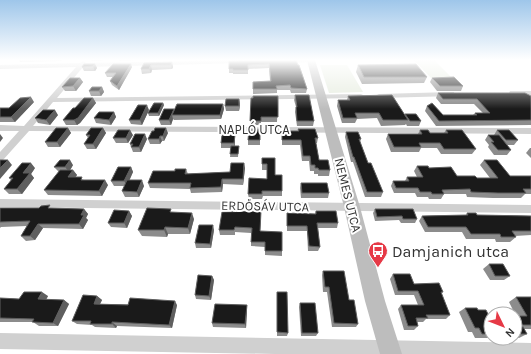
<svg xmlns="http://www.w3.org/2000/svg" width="531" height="354" viewBox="0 0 531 354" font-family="Karla,sans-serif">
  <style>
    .green { fill: #e6ecdf }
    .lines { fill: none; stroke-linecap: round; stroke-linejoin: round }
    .street { fill: #d0d0d0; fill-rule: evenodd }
    .secondary { fill: #bdbdbd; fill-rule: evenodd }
    .wall { fill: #8c8c8c }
    .shaded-wall { fill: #5f5f5f }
    .building { fill: #1a1a1a; stroke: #5f5f5f }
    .labels { text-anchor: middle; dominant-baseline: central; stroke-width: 4; stroke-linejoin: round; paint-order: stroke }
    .street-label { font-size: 13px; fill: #333; stroke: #fff }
    .near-poi-label { font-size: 16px; fill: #333; stroke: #fff; text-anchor: start }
  </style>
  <rect width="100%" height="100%" fill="#fff"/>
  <g class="green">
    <polygon points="414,60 434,60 452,78 431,78"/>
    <polygon points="320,65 347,65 363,92 329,93"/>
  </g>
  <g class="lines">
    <g class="street">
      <polygon points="243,60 243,62 241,63 83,67 57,98 361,94 365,96 361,98 53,102 33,126 531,128 531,134 29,131 3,160 0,161 0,152 19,131 0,131 0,125 24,126 76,67 0,69 0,65 80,63 83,61 86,63"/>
      <polygon points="281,60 314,60 311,62 283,63 281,62"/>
      <polygon points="510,91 531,91 531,95 513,95 509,93"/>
      <polygon points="451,92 454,92 454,96 379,98 375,96 379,94"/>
      <polygon points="0,199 531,205 531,213 0,207"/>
      <polygon points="0,333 531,343 531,354 275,354 0,349"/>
    </g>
    <polygon class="secondary" points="307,60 315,60 360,207 385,301 402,354 380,354 365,301 344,207"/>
  </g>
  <g class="wall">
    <polygon points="19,60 62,60 61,61 20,62"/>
    <polygon points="91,60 103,60 102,61 92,61"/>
    <polygon points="119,60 137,60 136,60 120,61"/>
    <polygon points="229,61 298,65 307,89 306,93 291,93 290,90 277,90 277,93 253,94 253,82 270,81 269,68 248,69 248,74 233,74 233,73 229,73"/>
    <polygon points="172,62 173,67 172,69 152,70 151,73 142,74 141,69 144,63"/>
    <polygon points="95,64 97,68 95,71 84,71 82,67"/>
    <polygon points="358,65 427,77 424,83 362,84 356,72"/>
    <polygon points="132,67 119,90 112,85 110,81 113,77 107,77 105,73"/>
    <polygon points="80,78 83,82 76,91 65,91 62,87"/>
    <polygon points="432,78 463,86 461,91 437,91 430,82"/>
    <polygon points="102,87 104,92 101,96 91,96 89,91"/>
    <polygon points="438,93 531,96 531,125 436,126 425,111 427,106 443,115 473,115 475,113 483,113 474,104 441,104 436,98"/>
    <polygon points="295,95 314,121 313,126 297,126 295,112 296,107 294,100"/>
    <polygon points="278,96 277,122 261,122 261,125 250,125 250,121"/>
    <polygon points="348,96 405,116 405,114 421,121 419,126 407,126 406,124 405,125 381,126 377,118 357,119 355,123 342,123 337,106 338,100 347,100"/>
    <polygon points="93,98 96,103 80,123 77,125 66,125 63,120"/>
    <polygon points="239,99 240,104 239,111 226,111 225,106"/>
    <polygon points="34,102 15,122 0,122 0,108 9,108"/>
    <polygon points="163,103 164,105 159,116 149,116 148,113"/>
    <polygon points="223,104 224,109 221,119 174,120 173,119 171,125 161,125 159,120 174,111"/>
    <polygon points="149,110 142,125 131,124 129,120"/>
    <polygon points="114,112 116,117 111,125 96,123 94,118"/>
    <polygon points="58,115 50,125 38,123 35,118"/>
    <polygon points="68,128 71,133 60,147 48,147 45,142"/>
    <polygon points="103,128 106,133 96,149 87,149 84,144 88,138 86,135"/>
    <polygon points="260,129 260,145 248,145 248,140"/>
    <polygon points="298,129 318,138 317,143 316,143 319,160 330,170 329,176 318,176 318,174 314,174 314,171 310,171 309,161 302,161 300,145 282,145 282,131 298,131"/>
    <polygon points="420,130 430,133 444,133 446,130 476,149 472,154 441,154 437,148 421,148 419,152 391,152 386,139 388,134 418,134"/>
    <polygon points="497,130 518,140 514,145 507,145 511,150 507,155 494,155 488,147 489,145 485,140 488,135 494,135"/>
    <polygon points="346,132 361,139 360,142 368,163 383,192 381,197 365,197 353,162 351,162 345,137"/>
    <polygon points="168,133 164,141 162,141 160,144 150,144 148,139"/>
    <polygon points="133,135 128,143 116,143 113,138"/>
    <polygon points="147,139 141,152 133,152 130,144"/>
    <polygon points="235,140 235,146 239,146 238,157 230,157 231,148 221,148 221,143"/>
    <polygon points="530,148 531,148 531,158 526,153"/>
    <polygon points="262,158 275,175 282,191 282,196 263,196 262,199 249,199 248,194 267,179 267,170 262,170"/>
    <polygon points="484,160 510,176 531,176 531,194 525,194 521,198 493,198 467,197 466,194 444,194 441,199 429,199 428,197 417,197 415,193 394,193 391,186 393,181 405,181 407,177 417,177 414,171 417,166 429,168 457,176 477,178 490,178 480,165"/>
    <polygon points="73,165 70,170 73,170 77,175 75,177 84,180 108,185 102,196 48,195 44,190 59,172 54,167"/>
    <polygon points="131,167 133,172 129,180 144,186 139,197 125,197 122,191 125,186 114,186 111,181"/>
    <polygon points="35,168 31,174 34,178 22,194 9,194 4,189 11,180 9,178"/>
    <polygon points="245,168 243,185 223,184 222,192 191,193 190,189 150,188 148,183 175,171 186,169 188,174 230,172"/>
    <polygon points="301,183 329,193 328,198 301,198 300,188"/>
    <polygon points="0,208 52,208 84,209 88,214 86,218 88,220 83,229 43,228 35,240 26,241 21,236 27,226 1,227 0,228"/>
    <polygon points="375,209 417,219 415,223 401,223 399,220 375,221 373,213"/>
    <polygon points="129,211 132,216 127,228 111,227 108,223"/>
    <polygon points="261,211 260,231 282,251 282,256 265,255 265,247 251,246 251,233 235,232 235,235 220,235 219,230"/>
    <polygon points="316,211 338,223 337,228 318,228 320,247 318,251 308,251 307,231 287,231 287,213 315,214"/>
    <polygon points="172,212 194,219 190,234 168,234 167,237 142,236 138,230"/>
    <polygon points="467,213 477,215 531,216 531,235 515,236 516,237 510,242 496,242 495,239 466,239 462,232 425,232 419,221 422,216 466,215"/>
    <polygon points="214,230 211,248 196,248 195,243"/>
    <polygon points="489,264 510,276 504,280 490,280 483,269"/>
    <polygon points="323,271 358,324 356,327 332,327 327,292 323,292 322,275"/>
    <polygon points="393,274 414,284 443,292 441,294 450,315 446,319 426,319 423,322 417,322 418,326 414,330 404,330 398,309 401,305 418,305 414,295 395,295 390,279"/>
    <polygon points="212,276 214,280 211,300 196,299 195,295"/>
    <polygon points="277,292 288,333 287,336 277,336"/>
    <polygon points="48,296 46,300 64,300 69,304 58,326 39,326 33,322 0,322 0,298 19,299"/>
    <polygon points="97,296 102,300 100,304 177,305 172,328 117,326 116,328 95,327 92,325 77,324 72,321"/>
    <polygon points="516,297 531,297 531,329 524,329 527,334 519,338 491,338 515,338 515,316 516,316 509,302"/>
    <polygon points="300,303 318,333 316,336 301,336 299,307"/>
    <polygon points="247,305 247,309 246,328 213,327 212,323"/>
    <polygon points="465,308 478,310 489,316 491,316 491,338 475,338 472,332 468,332 459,312"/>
  </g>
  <g class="shaded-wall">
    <polygon points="172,62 173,67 172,69 171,65"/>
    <polygon points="95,64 97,68 95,71 93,66"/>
    <polygon points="131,64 132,67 119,90 117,86"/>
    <polygon points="151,65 152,70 151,73 149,69"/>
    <polygon points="80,78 83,82 76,91 73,86"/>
    <polygon points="102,87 104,92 101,96 99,91"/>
    <polygon points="31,97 34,102 15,122 11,117"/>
    <polygon points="93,98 96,103 80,123 77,125 74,120"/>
    <polygon points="239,99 240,104 239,111"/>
    <polygon points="163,103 164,105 159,116 158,113"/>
    <polygon points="223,104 224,109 221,119 220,115"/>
    <polygon points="147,105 149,110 142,125 140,120"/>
    <polygon points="174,109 175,114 172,115 173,119 171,125 169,120"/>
    <polygon points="55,110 58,115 50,125 46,120"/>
    <polygon points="114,112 116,117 111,125 109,120"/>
    <polygon points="68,128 71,133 60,147 57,142"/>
    <polygon points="103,128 106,133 96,149 93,144"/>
    <polygon points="166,128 168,133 164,141 163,136"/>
    <polygon points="130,130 133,135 128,143 126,138"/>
    <polygon points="0,134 3,138 0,142"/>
    <polygon points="145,134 147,139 141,152 139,147"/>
    <polygon points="235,135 235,140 234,148 234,143"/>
    <polygon points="160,136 162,141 160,144 159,139"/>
    <polygon points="8,160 12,165 0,179 0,168"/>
    <polygon points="70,160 73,165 69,172 65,167"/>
    <polygon points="31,163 35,168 31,174 34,178 22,194 17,189 23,173"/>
    <polygon points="244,163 245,168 243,185 243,179"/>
    <polygon points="131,167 133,172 127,186 124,181"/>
    <polygon points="73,170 77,175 72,182 68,177"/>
    <polygon points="222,179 223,184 222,192 221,187"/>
    <polygon points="105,180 108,185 102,196 99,191"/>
    <polygon points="142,180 144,186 139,197 137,192"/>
    <polygon points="84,209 88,214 86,218 88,220 83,229 79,224 81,215"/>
    <polygon points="129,211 132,216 127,228 124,223"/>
    <polygon points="192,213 194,219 190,234 188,228"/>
    <polygon points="38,224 43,228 35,240 30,236"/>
    <polygon points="213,225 214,230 211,248 210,244"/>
    <polygon points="165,227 168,234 167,237 164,230"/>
    <polygon points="212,276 214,280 211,300 209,296"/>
    <polygon points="42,292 48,296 44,303 38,299"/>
    <polygon points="97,296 102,300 98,308 94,304"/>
    <polygon points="64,300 69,304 58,326 53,323"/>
    <polygon points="175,301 177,305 172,328 169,325"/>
    <polygon points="247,305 247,309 246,328 245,324"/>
    <polygon points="112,322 117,326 116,328 112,324"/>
  </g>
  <g class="building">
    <polygon points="296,60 298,65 299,65 307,89 291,88 290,85 276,86 277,89 253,89 253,82 271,81 269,64 248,65 248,70 233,70 233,69 229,69 229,61"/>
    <polygon points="172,62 171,65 151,65 149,69 141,69 144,63"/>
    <polygon points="84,64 95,64 93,66 82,67"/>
    <polygon points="113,64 131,64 117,86 110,81 116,73 105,73"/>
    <polygon points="416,64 427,77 364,77 358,65"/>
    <polygon points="454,77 463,86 440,86 432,78"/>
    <polygon points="70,78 80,78 73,86 62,87"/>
    <polygon points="92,87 102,87 99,91 89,91"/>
    <polygon points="438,93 525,93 531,96 531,120 439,121 427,106 432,103 443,115 477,115 475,113 490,113 477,99 443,99"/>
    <polygon points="295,95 309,95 314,121 297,121 296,107 297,107"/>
    <polygon points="392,95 408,120 383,120 379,113 355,113 357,118 343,118 338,100 350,100 348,96"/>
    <polygon points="253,96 278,96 278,117 261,117 261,121 250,121 251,98 253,98"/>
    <polygon points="31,97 11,117 0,117 0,108 9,108 20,98"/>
    <polygon points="84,98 93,98 78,118 74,120 63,120 73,108 75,108"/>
    <polygon points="226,99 239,99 239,106 225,106"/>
    <polygon points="154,103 163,103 158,113 148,113"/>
    <polygon points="177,104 223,104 220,115 172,115"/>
    <polygon points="138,105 147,105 140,120 129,120"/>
    <polygon points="164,109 174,109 169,120 159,120"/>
    <polygon points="43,110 55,110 46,120 35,118"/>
    <polygon points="99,112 114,112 109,120 94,118"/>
    <polygon points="405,114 416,114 421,121 410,121"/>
    <polygon points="56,128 68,128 57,142 45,142"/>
    <polygon points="91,128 103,128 93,144 84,144 90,135 86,135"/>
    <polygon points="155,128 166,128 163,136 160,136 159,139 148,139 152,131 154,131"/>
    <polygon points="249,129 260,129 260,140 248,140"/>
    <polygon points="298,129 315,129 318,138 315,138 319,160 328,160 330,170 319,170 318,168 315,168 315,165 311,165 310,156 303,156 301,140 282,140 282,131 299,131"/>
    <polygon points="118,130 130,130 126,138 113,138"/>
    <polygon points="420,130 428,130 430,133 448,133 446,130 462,130 476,149 444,149 440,143 419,143 421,147 394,147 388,134 422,134"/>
    <polygon points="497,130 509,130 518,140 506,140"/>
    <polygon points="346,132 358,132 361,139 359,139 368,163 371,163 383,192 367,192 354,157 353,157"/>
    <polygon points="135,134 145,134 139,147 131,147 133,144 130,144"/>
    <polygon points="222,135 235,135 234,143 221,143"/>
    <polygon points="488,135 499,135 511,150 498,150 491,142 494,142"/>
    <polygon points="231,146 239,146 238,154 230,154"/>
    <polygon points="262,158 275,158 275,175 282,175 282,191 262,191 262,194 248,194 249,178 267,179 267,164 262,164"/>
    <polygon points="0,160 8,160 0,168"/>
    <polygon points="60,160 70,160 65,167 54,167"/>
    <polygon points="484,160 497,160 510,176 531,176 531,189 523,189 526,193 498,193 471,192 470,189 442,190 444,194 432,194 431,192 420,192 418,188 396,188 393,181 409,181 407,177 423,177 417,166 428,166 429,168 451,167 457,176 475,176 477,178 498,178"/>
    <polygon points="22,163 31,163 23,173 30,173 17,189 4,189 13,178 9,178"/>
    <polygon points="231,163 244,163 243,179 222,179 221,187 190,188 191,183 148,183 153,171 175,171 175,169 186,169 185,174 230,172"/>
    <polygon points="118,167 131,167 124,181 111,181"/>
    <polygon points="60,170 73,170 68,177 82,177 81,180 105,180 99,191 44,190"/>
    <polygon points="127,180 142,180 137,192 122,191"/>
    <polygon points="301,183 327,183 329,193 302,193"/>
    <polygon points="50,205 48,208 84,209 81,215 84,215 79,224 38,224 30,236 21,236 30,221 0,222 0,208 39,208 41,206"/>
    <polygon points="147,208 171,209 170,212 192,213 188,228 165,227 164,230 138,230"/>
    <polygon points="375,209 413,209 417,219 403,219 402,216 377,217"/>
    <polygon points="114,210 129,211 124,223 108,223"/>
    <polygon points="261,211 260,231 282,232 282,251 265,251 265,242 251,242 252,228 235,227 234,230 219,230 222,212"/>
    <polygon points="316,211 336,211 338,223 317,223 320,247 309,246 307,226 287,226 287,213 316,214"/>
    <polygon points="467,213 476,213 477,215 531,216 531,231 512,231 516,237 501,237 500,234 471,234 466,227 428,227 422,216 468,215"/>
    <polygon points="199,225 213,225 210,244 195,243"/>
    <polygon points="489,264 503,264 510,276 495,276"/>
    <polygon points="323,271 344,271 349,300 354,300 358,324 334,323 329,287 325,287"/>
    <polygon points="393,274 410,274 414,284 439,283 443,292 441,292 450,315 426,315 428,318 416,318 418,326 408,326 401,305 424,305 418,291 398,291"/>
    <polygon points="198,275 212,276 209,296 195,295"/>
    <polygon points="24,292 42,292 38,299 64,300 53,323 32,322 34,319 0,318 0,298 19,299"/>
    <polygon points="277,292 287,292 288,333 277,332"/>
    <polygon points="83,295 97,296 94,304 128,305 130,298 175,301 169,325 112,322 112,324 90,324 91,321 72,321"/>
    <polygon points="516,297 531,297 531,325 522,325 527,334 515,334 515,316 527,316"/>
    <polygon points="300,303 315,303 318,333 302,333"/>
    <polygon points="215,304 247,305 245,324 212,323"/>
    <polygon points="465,308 477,308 478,310 486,310 489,316 491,316 491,334 482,334 479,328 475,328"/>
  </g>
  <linearGradient id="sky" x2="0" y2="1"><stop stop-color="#9ec6ea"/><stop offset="0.55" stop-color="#fff"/><stop offset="1" stop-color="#fff" stop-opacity="0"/></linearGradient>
  <rect width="531" height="109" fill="url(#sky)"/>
  <defs>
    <symbol id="bus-pin" viewBox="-11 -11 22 30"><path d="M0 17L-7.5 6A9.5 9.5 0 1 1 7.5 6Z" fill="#e63946" stroke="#fff"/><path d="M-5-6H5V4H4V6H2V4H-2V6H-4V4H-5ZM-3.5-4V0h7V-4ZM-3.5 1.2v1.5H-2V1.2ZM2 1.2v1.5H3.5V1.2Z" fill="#fff"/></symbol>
  </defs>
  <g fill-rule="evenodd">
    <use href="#bus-pin" x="367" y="240" width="22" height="30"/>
  </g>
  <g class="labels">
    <g class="street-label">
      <text x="254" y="129">NAPLÓ UTCA</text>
      <text transform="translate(348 195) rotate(76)">NEMES UTCA</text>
      <text transform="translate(265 206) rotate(1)">ERDŐSÁV UTCA</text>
    </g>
    <g class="near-poi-label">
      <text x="392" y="251">Damjanich utca</text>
    </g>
  </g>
  <g transform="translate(503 326) rotate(133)"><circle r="19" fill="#ffffff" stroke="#adadad"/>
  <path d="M0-3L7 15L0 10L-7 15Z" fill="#e63946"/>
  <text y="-6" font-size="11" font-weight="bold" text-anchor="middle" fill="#333333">N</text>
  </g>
</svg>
